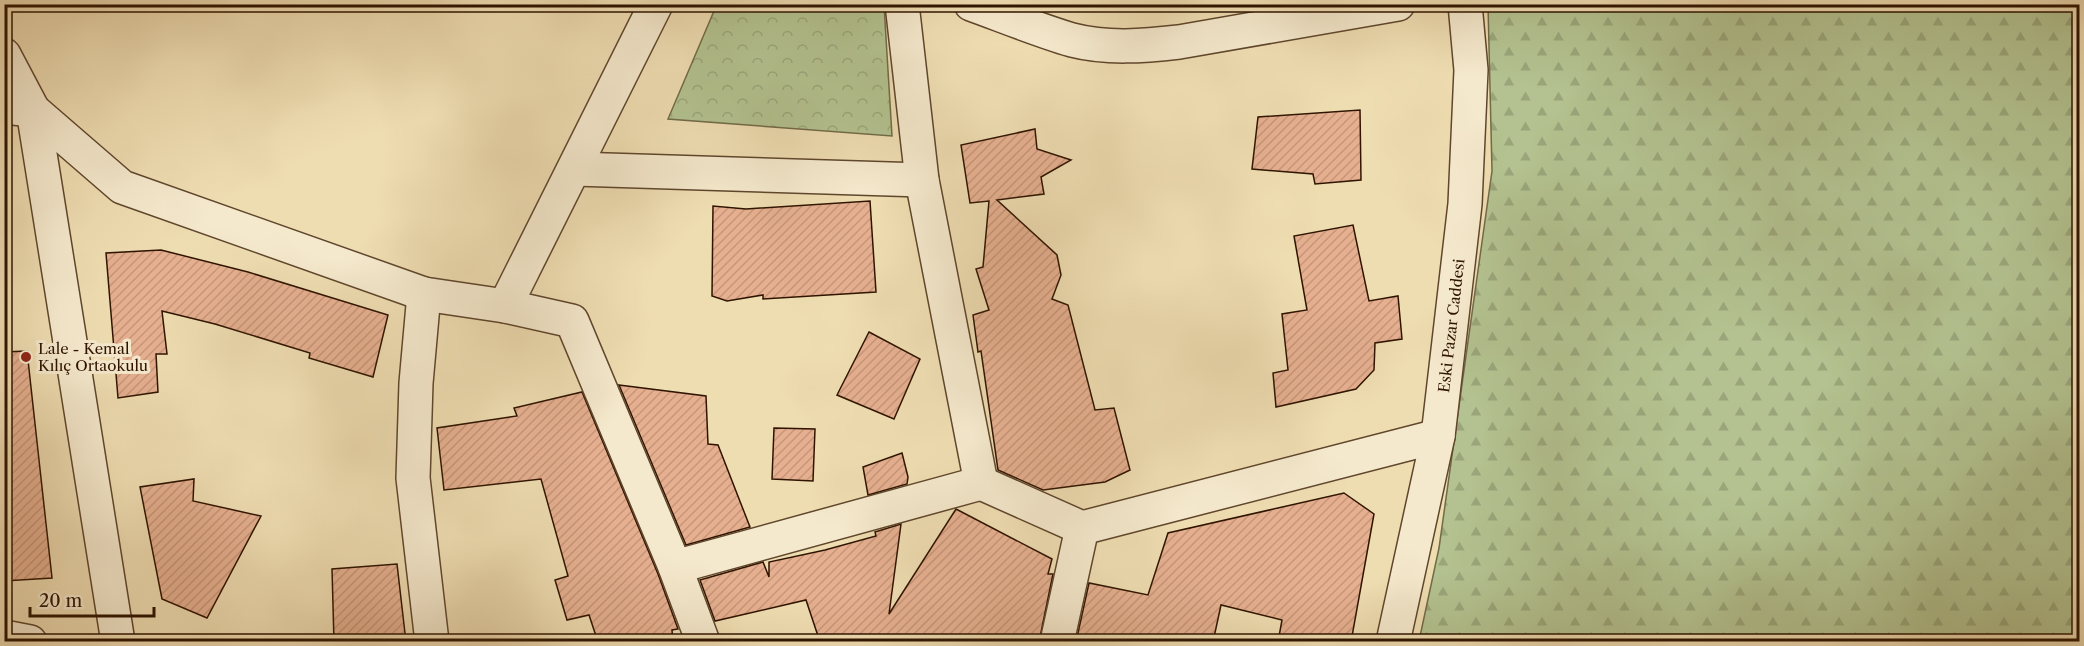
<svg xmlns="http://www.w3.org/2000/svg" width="2084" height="646" viewBox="0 0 2084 646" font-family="'Libre Caslon Text',serif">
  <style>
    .forest { fill: url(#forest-firs); stroke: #716b48; stroke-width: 1.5 }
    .park { fill: url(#park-crowns); stroke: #716b48; stroke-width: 1.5 }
    .building { fill: url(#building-hatch); stroke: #2f1400; stroke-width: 1.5 }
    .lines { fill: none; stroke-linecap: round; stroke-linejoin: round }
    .minor-casing { stroke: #5f462c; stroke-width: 36 }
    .tertiary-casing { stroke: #5f462c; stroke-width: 36 }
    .minor { stroke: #f5e9cd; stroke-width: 33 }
    .tertiary { stroke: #f5e9cd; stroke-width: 33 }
    .poi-dot { fill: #8f2418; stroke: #f5e9cd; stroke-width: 2 }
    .labels { text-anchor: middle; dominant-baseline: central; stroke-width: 6; stroke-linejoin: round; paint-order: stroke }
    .street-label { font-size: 15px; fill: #2f1400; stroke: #f5e9cd }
    .poi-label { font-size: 15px; fill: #2f1400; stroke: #f5e9cd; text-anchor: start }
  </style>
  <defs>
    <pattern id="forest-firs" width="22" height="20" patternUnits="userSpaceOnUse" patternTransform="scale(1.5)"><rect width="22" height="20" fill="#b3c290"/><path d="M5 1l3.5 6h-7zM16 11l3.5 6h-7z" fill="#9aa67a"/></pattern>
    <pattern id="park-crowns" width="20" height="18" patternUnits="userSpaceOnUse" patternTransform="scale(1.5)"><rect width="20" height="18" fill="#b3c290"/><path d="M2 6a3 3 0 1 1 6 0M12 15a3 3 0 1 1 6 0" fill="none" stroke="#9aa67a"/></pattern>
    <pattern id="building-hatch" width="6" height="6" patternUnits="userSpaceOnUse" patternTransform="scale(1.5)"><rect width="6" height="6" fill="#e6b090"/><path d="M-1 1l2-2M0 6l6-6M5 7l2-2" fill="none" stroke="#c6967a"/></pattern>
  </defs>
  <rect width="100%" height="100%" fill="#efddb2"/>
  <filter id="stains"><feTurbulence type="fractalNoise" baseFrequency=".00333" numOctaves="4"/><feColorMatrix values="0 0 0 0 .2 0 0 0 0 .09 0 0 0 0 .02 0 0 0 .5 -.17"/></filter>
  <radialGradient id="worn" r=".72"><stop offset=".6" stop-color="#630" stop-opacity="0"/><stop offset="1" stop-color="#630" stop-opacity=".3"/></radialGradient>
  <polygon class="forest" points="1488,5 2079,5 2079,641 1419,641 1439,548 1492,171"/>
  <polygon class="park" points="717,4 884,5 892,136 668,119"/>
  <g class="building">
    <polygon points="1360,110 1361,180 1315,184 1313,174 1252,169 1258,117"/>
    <polygon points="1035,129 1037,149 1071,160 1041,177 1044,194 997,200 1057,255 1061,275 1052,299 1068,305 1095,410 1114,408 1130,470 1105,482 1043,490 998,470 981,351 978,352 973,315 989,310 976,269 983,267 989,201 970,203 961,145"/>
    <polygon points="870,201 876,292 763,299 763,295 727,301 712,296 713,206 746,209"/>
    <polygon points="1353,225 1369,301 1398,296 1402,339 1375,343 1374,370 1356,389 1276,407 1273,373 1288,370 1282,314 1307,310 1294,236"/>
    <polygon points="161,250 248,272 388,315 373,377 309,358 310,353 215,324 162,311 167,354 156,354 158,392 118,398 106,253"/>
    <polygon points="869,332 920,359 894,419 837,395"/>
    <polygon points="27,351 52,578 4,581 4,352"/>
    <polygon points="619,385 706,396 708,444 718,445 750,527 686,545"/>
    <polygon points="582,392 658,574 678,629 672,630 673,642 598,642 589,615 567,620 555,580 568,576 541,479 444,490 437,428 517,416 514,408"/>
    <polygon points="774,428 815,429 813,481 772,479"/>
    <polygon points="902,453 908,477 907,484 868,495 863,467"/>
    <polygon points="194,479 193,501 261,516 207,618 162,599 140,487"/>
    <polygon points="1344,493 1374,514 1351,642 1278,642 1282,620 1221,605 1213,642 1076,642 1089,583 1148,595 1168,533"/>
    <polygon points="956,509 1052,559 1048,574 1053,574 1039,642 820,642 806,600 715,621 700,580 763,562 769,577 769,562 825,550 876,536 875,532 901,524 889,614"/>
    <polygon points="397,564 406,642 334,642 332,569"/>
  </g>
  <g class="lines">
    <defs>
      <g id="minor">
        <polyline points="902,4 922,180 981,483"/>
        <path d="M 971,4 C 1004,16 1038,30 1072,40 C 1107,49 1144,46 1179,42 L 1398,4"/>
        <polyline points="4,55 33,110 118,642"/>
        <polyline points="4,107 33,110 122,187 424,294 505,306 572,321 675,567 703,642"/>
        <polyline points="575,169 922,180"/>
        <polyline points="424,294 416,383 413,478 432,642"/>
        <polyline points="505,306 656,4"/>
        <polyline points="675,567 981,483 1082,528"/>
        <polyline points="4,637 30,642"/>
        <polyline points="1057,642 1082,528 1438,436"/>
      </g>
      <g id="tertiary">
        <path id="s1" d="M 1393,642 L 1438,436 L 1465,204 L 1471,70 L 1465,4"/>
      </g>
    </defs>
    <use href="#minor" class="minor-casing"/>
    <use href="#tertiary" class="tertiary-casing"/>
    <use href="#minor" class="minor"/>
    <use href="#tertiary" class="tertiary"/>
  </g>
  <circle class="poi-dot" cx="26" cy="357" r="6"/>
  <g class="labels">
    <g class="street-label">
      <text stroke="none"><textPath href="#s1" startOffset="322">Eski Pazar Caddesi</textPath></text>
    </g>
    <g class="poi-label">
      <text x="38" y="348">Lale - Kemal<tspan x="38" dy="17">Kılıç Ortaokulu</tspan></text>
    </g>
  </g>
  <rect width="2084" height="646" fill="none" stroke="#efddb2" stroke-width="24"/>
  <rect x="6" y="6" width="2072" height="634" fill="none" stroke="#2f1400" stroke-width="3"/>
  <rect x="12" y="12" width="2060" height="622" fill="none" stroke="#2f1400" stroke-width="1.5"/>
  <path d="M30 607v9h124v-9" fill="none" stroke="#2f1400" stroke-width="3"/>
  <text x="39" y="607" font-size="18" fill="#2f1400" stroke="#f5e9cd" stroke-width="4.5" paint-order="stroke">20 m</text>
  <rect width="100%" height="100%" filter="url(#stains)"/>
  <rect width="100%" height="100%" fill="url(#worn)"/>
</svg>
